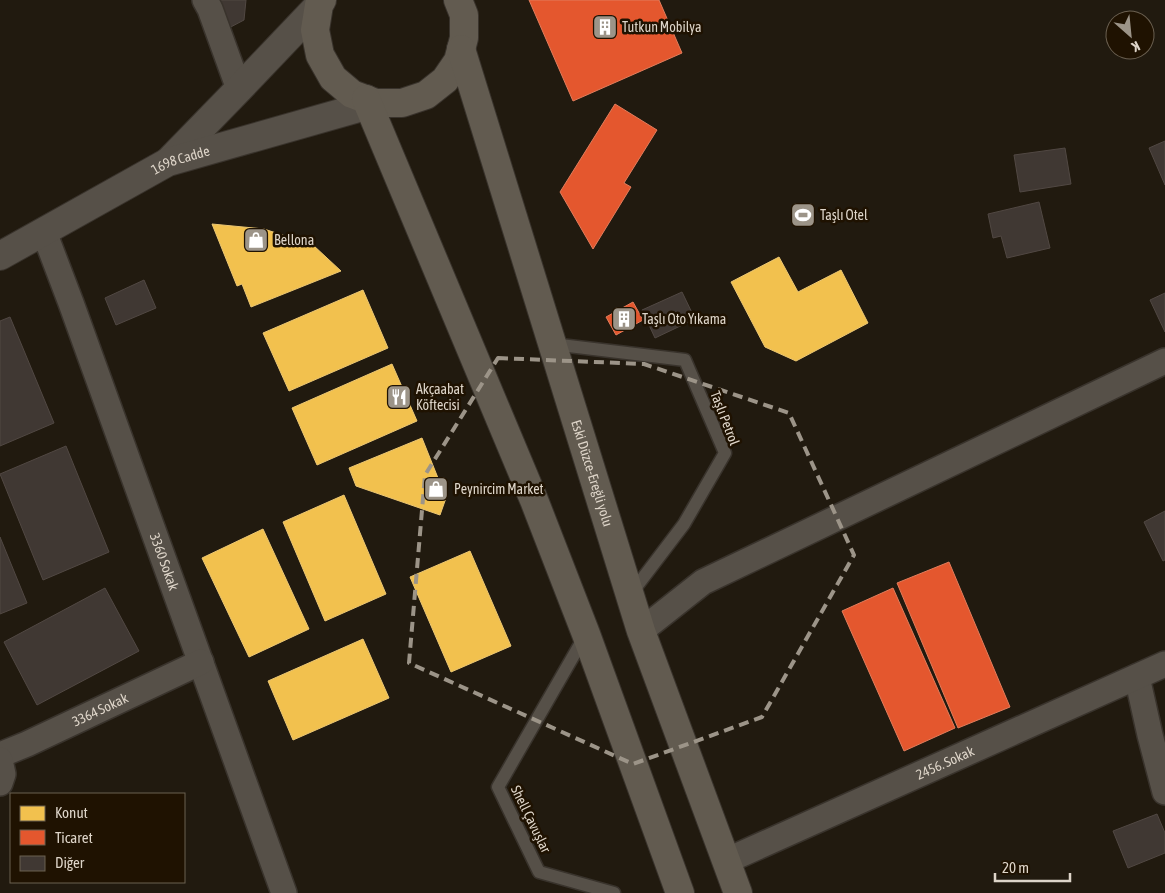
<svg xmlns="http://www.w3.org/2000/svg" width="1165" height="893" viewBox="0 0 1165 893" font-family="'Asap Condensed',sans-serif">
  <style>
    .homes { fill: #f2c14e; stroke: #ecc773 }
    .shops { fill: #e4572e; stroke: #e27d5c }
    .building { fill: #403833; stroke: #514843 }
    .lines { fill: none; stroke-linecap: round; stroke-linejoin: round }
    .service-casing { stroke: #39332c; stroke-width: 15 }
    .minor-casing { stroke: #39332c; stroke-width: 28 }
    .tertiary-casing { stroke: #39332c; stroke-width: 30 }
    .primary-casing { stroke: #39332c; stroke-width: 30 }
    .service { stroke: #565048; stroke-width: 12 }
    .minor { stroke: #565048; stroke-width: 25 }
    .tertiary { stroke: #565048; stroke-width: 28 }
    .primary { stroke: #625b50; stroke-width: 28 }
    .marked { fill: none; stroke: #9c9488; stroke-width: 4; stroke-dasharray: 10 6; stroke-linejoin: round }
    .labels { text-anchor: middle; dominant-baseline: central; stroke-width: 5; stroke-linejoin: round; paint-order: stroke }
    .poi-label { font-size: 14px; fill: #ded5c9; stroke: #1f1201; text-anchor: start }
    .street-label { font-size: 14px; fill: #ded5c9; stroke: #1f1201 }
  </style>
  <rect width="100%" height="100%" fill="#211a0f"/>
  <g class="homes">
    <polygon points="212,224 264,229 313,245 341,271 251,307 242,284 237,286"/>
    <polygon points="779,257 798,292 841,270 868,323 796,361 765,347 731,282"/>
    <polygon points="363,290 388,348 289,391 263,333"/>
    <polygon points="392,364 417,421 317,465 292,408"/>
    <polygon points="422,438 446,498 440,515 356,486 349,468"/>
    <polygon points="344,495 386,594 325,621 283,522"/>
    <polygon points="263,529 309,629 249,657 202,558"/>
    <polygon points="470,551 511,646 451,672 410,577"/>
    <polygon points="363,639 389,698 293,740 268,681"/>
  </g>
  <g class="shops">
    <polygon points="529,0 659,0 682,53 573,101"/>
    <polygon points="615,104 657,130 624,183 631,187 593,249 560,192"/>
    <polygon points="633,302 643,320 616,335 606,317"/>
    <polygon points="949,562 1010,707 958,728 897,583"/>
    <polygon points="893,588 955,728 904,751 842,611"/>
  </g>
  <g class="building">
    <polygon points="212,0 246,0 244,20 225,30"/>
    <polygon points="1165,141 1165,185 1149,148"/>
    <polygon points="1065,148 1071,184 1020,192 1014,155"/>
    <polygon points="1039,202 1050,248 1007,258 1001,236 993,238 988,214"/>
    <polygon points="144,280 156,308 116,325 105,298"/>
    <polygon points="682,292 695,319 655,338 642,310"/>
    <polygon points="1165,293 1165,332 1150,300"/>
    <polygon points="10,317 54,423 0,446 0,321"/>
    <polygon points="66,446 109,552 43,580 0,474"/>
    <polygon points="1165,511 1165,560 1163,561 1144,522"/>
    <polygon points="0,537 27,603 0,614"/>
    <polygon points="105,588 139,651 37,705 4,642"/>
    <polygon points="1157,814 1165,833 1165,853 1128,868 1113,831"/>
  </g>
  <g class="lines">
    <defs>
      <g id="service">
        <polyline points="552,344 685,360 725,453 684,524 630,595"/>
        <polyline points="586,634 498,787 539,872 614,893"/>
      </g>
      <g id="minor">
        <polyline points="205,0 210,9 239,89"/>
        <path id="s1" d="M 44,232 L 71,303 L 284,893"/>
        <polyline points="641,631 703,582 1165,361"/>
        <polyline points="1137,677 1150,735 1165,792"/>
        <path id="s2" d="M 0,755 L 27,744 L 201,662"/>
        <polyline points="0,760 3,774 0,783"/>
        <path id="s3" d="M 726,861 L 1165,664"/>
      </g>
      <g id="tertiary">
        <polyline points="169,161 239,89 319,5"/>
        <path id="s4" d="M 0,256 L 168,162 L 376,103"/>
      </g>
      <g id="primary">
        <polyline points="322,0 319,5 315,30 320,55 333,78 352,94 376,103 402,103 426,95 445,80 458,61 464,38 464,15 458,0"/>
        <path id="s5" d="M 461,49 L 641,631 L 738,893"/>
        <polyline points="366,99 534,500 586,634 680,893"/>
      </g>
    </defs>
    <use href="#service" class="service-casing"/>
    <use href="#minor" class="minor-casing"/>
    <use href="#tertiary" class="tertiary-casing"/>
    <use href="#primary" class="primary-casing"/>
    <use href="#service" class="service"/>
    <use href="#minor" class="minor"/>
    <use href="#tertiary" class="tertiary"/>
    <use href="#primary" class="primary"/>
  </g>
  <path class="marked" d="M 498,358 L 644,364 L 789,413 L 854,555 L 762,717 L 633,764 L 409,663 L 425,475 Z"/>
  <defs>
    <symbol id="building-square" viewBox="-11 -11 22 22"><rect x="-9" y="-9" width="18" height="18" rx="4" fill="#9c9488" stroke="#1f1201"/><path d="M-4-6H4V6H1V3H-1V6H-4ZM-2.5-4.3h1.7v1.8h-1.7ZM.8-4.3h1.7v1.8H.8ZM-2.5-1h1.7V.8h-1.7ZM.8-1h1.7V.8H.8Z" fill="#fff"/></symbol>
    <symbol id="stadium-square" viewBox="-11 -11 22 22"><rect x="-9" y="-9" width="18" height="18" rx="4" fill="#9c9488" stroke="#1f1201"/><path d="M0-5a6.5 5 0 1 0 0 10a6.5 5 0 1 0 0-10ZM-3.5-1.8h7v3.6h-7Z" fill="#fff"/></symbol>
    <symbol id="shop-square" viewBox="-11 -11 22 22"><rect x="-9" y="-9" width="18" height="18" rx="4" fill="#9c9488" stroke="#1f1201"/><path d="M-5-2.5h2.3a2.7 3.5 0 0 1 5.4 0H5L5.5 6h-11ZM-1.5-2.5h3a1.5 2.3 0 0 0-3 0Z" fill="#fff"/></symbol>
    <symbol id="restaurant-square" viewBox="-11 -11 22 22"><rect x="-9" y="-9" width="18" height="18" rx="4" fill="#9c9488" stroke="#1f1201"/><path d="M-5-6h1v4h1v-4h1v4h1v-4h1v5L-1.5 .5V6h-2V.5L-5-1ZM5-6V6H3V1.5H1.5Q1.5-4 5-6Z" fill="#fff"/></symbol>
  </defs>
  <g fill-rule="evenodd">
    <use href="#building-square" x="591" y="13" width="28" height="28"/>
    <use href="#stadium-square" x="789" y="201" width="28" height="28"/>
    <use href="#shop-square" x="242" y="226" width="28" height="28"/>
    <use href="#building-square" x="610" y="305" width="28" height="28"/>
    <use href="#restaurant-square" x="385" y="383" width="28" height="28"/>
    <use href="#shop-square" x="422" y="475" width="28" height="28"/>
  </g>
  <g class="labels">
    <g class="poi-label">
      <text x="622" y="27">Tutkun Mobilya</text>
      <text x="820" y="215">Taşlı Otel</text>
      <text x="274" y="240">Bellona</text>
      <text x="642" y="319">Taşlı Oto Yıkama</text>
      <text x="416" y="389">Akçaabat<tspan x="416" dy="16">Köftecisi</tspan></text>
      <text x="454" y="489">Peynircim Market</text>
    </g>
    <g class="street-label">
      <text stroke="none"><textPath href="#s4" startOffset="205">1698 Cadde</textPath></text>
      <text transform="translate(725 418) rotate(69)">Taşlı Petrol</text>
      <text stroke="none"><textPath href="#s5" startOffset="444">Eski Düzce-Ereğli yolu</textPath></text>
      <text stroke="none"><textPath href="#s1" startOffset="351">3360 Sokak</textPath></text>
      <text stroke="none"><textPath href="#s2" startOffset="110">3364 Sokak</textPath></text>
      <text stroke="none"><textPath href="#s3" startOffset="240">2456. Sokak</textPath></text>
      <text transform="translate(531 819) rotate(64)">Shell Çavuşlar</text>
    </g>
  </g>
  <rect x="10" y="793" width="175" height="90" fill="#1f1201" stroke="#6b6051"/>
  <rect x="20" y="806" width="25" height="15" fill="#f2c14e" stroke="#6b6051"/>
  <text x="55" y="818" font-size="15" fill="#ded5c9">Konut</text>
  <rect x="20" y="830" width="25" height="15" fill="#e4572e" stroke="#6b6051"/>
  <text x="55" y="843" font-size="15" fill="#ded5c9">Ticaret</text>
  <rect x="20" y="856" width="25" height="15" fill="#403833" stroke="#6b6051"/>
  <text x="55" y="868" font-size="15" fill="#ded5c9">Diğer</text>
  <g transform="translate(1130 35) rotate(153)"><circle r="24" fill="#1f1201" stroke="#6b6051"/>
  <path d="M0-4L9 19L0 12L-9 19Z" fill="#9c9488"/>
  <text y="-8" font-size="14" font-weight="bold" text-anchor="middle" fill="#ded5c9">K</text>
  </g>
  <path d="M995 873v8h75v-8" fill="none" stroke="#ded5c9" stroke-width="2.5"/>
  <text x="1002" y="873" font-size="15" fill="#ded5c9" stroke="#1f1201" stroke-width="4" paint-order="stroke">20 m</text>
</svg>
